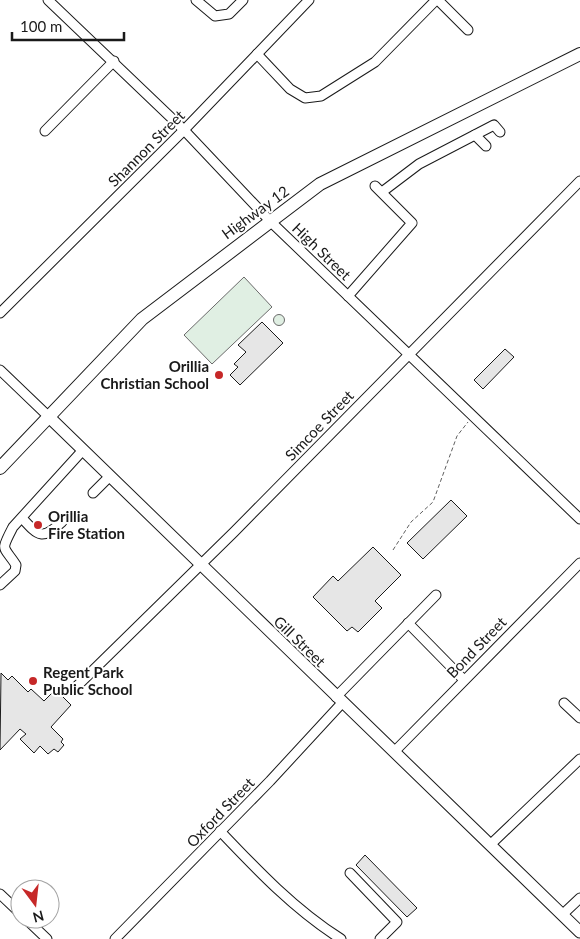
<svg xmlns="http://www.w3.org/2000/svg" width="580" height="939" viewBox="0 0 580 939" font-family="Lato,sans-serif">
  <style>
    .green { fill: #e0efe3; stroke: #6a6a6a }
    .building { fill: #e6e6e6; stroke: #1a1a1a }
    .lines { fill: none; stroke-linecap: round; stroke-linejoin: round }
    .minor-casing { stroke: #1a1a1a; stroke-width: 11 }
    .major-casing { stroke: #1a1a1a; stroke-width: 13 }
    .highway-casing { stroke: #1a1a1a; stroke-width: 14 }
    .path { stroke: #5f5f5f; stroke-width: 1; stroke-dasharray: 4 2.5; stroke-linecap: butt }
    .minor { stroke: #fff; stroke-width: 9 }
    .major { stroke: #fff; stroke-width: 11 }
    .highway { stroke: #fff; stroke-width: 12 }
    .poi-dot { fill: #c62828; stroke: #fff; stroke-width: 2 }
    .labels { text-anchor: middle; dominant-baseline: central; stroke-width: 4; stroke-linejoin: round; paint-order: stroke }
    .street-label { font-size: 15px; fill: #1a1a1a; stroke: #fff }
    .poi-label { font-size: 15px; font-weight: bold; fill: #1a1a1a; stroke: #fff; text-anchor: start }
  </style>
  <rect width="100%" height="100%" fill="#fff"/>
  <g class="green">
    <polygon points="244,277 272,307 212,364 184,335"/>
    <circle cx="279" cy="320" r="5.5"/>
  </g>
  <g class="building">
    <polygon points="262,322 283,343 240,385 230,375 238,367 234,364 246,352 238,345"/>
    <polygon points="505,349 514,357 483,389 474,380"/>
    <polygon points="451,500 467,516 423,559 407,543"/>
    <polygon points="373,547 401,575 375,601 382,608 358,632 352,627 347,631 313,597 333,576 338,581"/>
    <polygon points="1,673 8,680 12,676 28,692 31,689 44,701 52,693 55,695 58,692 71,705 51,727 63,739 61,742 64,745 58,752 54,749 48,754 40,746 34,753 20,739 26,734 20,729 0,750"/>
    <polygon points="365,855 417,908 407,917 356,865"/>
  </g>
  <g class="lines">
    <defs>
      <g id="minor">
        <polyline points="48,0 184,130 270,221 580,519"/>
        <polyline points="196,0 215,16 229,14 243,0"/>
        <polyline points="438,0 468,30"/>
        <polyline points="257,54 290,89 305,98 321,96 375,62 436,0"/>
        <polyline points="45,131 114,61"/>
        <polyline points="475,135 486,146"/>
        <polyline points="382,192 419,164 494,125 500,132"/>
        <polyline points="348,296 412,223 375,186"/>
        <polyline points="0,313 184,130 309,0"/>
        <polyline points="0,370 48,416"/>
        <polyline points="93,493 110,476"/>
        <path d="M 22,518 C 39,537 42,540 62,522"/>
        <path d="M 0,585 L 15,571 L 16,565 C 3,545 0,552 13,527 L 83,450"/>
        <polyline points="408,623 464,680"/>
        <polyline points="76,687 234,532 580,181"/>
        <polyline points="336,697 436,595"/>
        <polyline points="564,703 580,718"/>
        <polyline points="394,752 580,563"/>
        <path d="M 220,831 C 257,870 295,910 341,939"/>
        <polyline points="490,845 580,759"/>
        <polyline points="350,873 397,922 380,939"/>
        <polyline points="0,894 20,913"/>
        <polyline points="562,915 580,898"/>
        <polyline points="26,919 47,939"/>
        <polyline points="115,939 270,781 342,703"/>
      </g>
      <polyline id="major" points="48,416 580,932"/>
      <polyline id="highway" points="0,468 142,319 320,184 580,54"/>
    </defs>
    <use href="#minor" class="minor-casing"/>
    <use href="#major" class="major-casing"/>
    <use href="#highway" class="highway-casing"/>
    <polyline class="path" points="393,550 411,522 433,502 457,436 468,422"/>
    <use href="#minor" class="minor"/>
    <use href="#major" class="major"/>
    <use href="#highway" class="highway"/>
  </g>
  <g class="poi-dot">
    <circle cx="219" cy="375" r="5"/>
    <circle cx="38" cy="525" r="5"/>
    <circle cx="33" cy="681" r="5"/>
  </g>
  <g class="labels">
    <g class="street-label">
      <text transform="translate(146 148) rotate(-45)">Shannon Street</text>
      <text transform="translate(255 212) rotate(-36)">Highway 12</text>
      <text transform="translate(322 251) rotate(44)">High Street</text>
      <text transform="translate(319 425) rotate(-46)">Simcoe Street</text>
      <text transform="translate(300 641) rotate(44)">Gill Street</text>
      <text transform="translate(476 647) rotate(-46)">Bond Street</text>
      <text transform="translate(220 812) rotate(-46)">Oxford Street</text>
    </g>
    <g class="poi-label">
      <text x="209" y="366" text-anchor="end">Orillia<tspan x="209" dy="17">Christian School</tspan></text>
      <text x="48" y="516">Orillia<tspan x="48" dy="17">Fire Station</tspan></text>
      <text x="43" y="672">Regent Park<tspan x="43" dy="17">Public School</tspan></text>
    </g>
  </g>
  <g transform="translate(35 904) rotate(165)"><circle r="24" fill="#ffffff" stroke="#a3a3a3"/>
  <path d="M0-4L9 19L0 12L-9 19Z" fill="#c62828"/>
  <text y="-8" font-size="14" font-weight="bold" text-anchor="middle" fill="#1a1a1a">N</text>
  </g>
  <path d="M12 32v8h112v-8" fill="none" stroke="#1a1a1a" stroke-width="2.5"/>
  <text x="20" y="32" font-size="15" fill="#1a1a1a" stroke="#ffffff" stroke-width="4" paint-order="stroke">100 m</text>
</svg>
